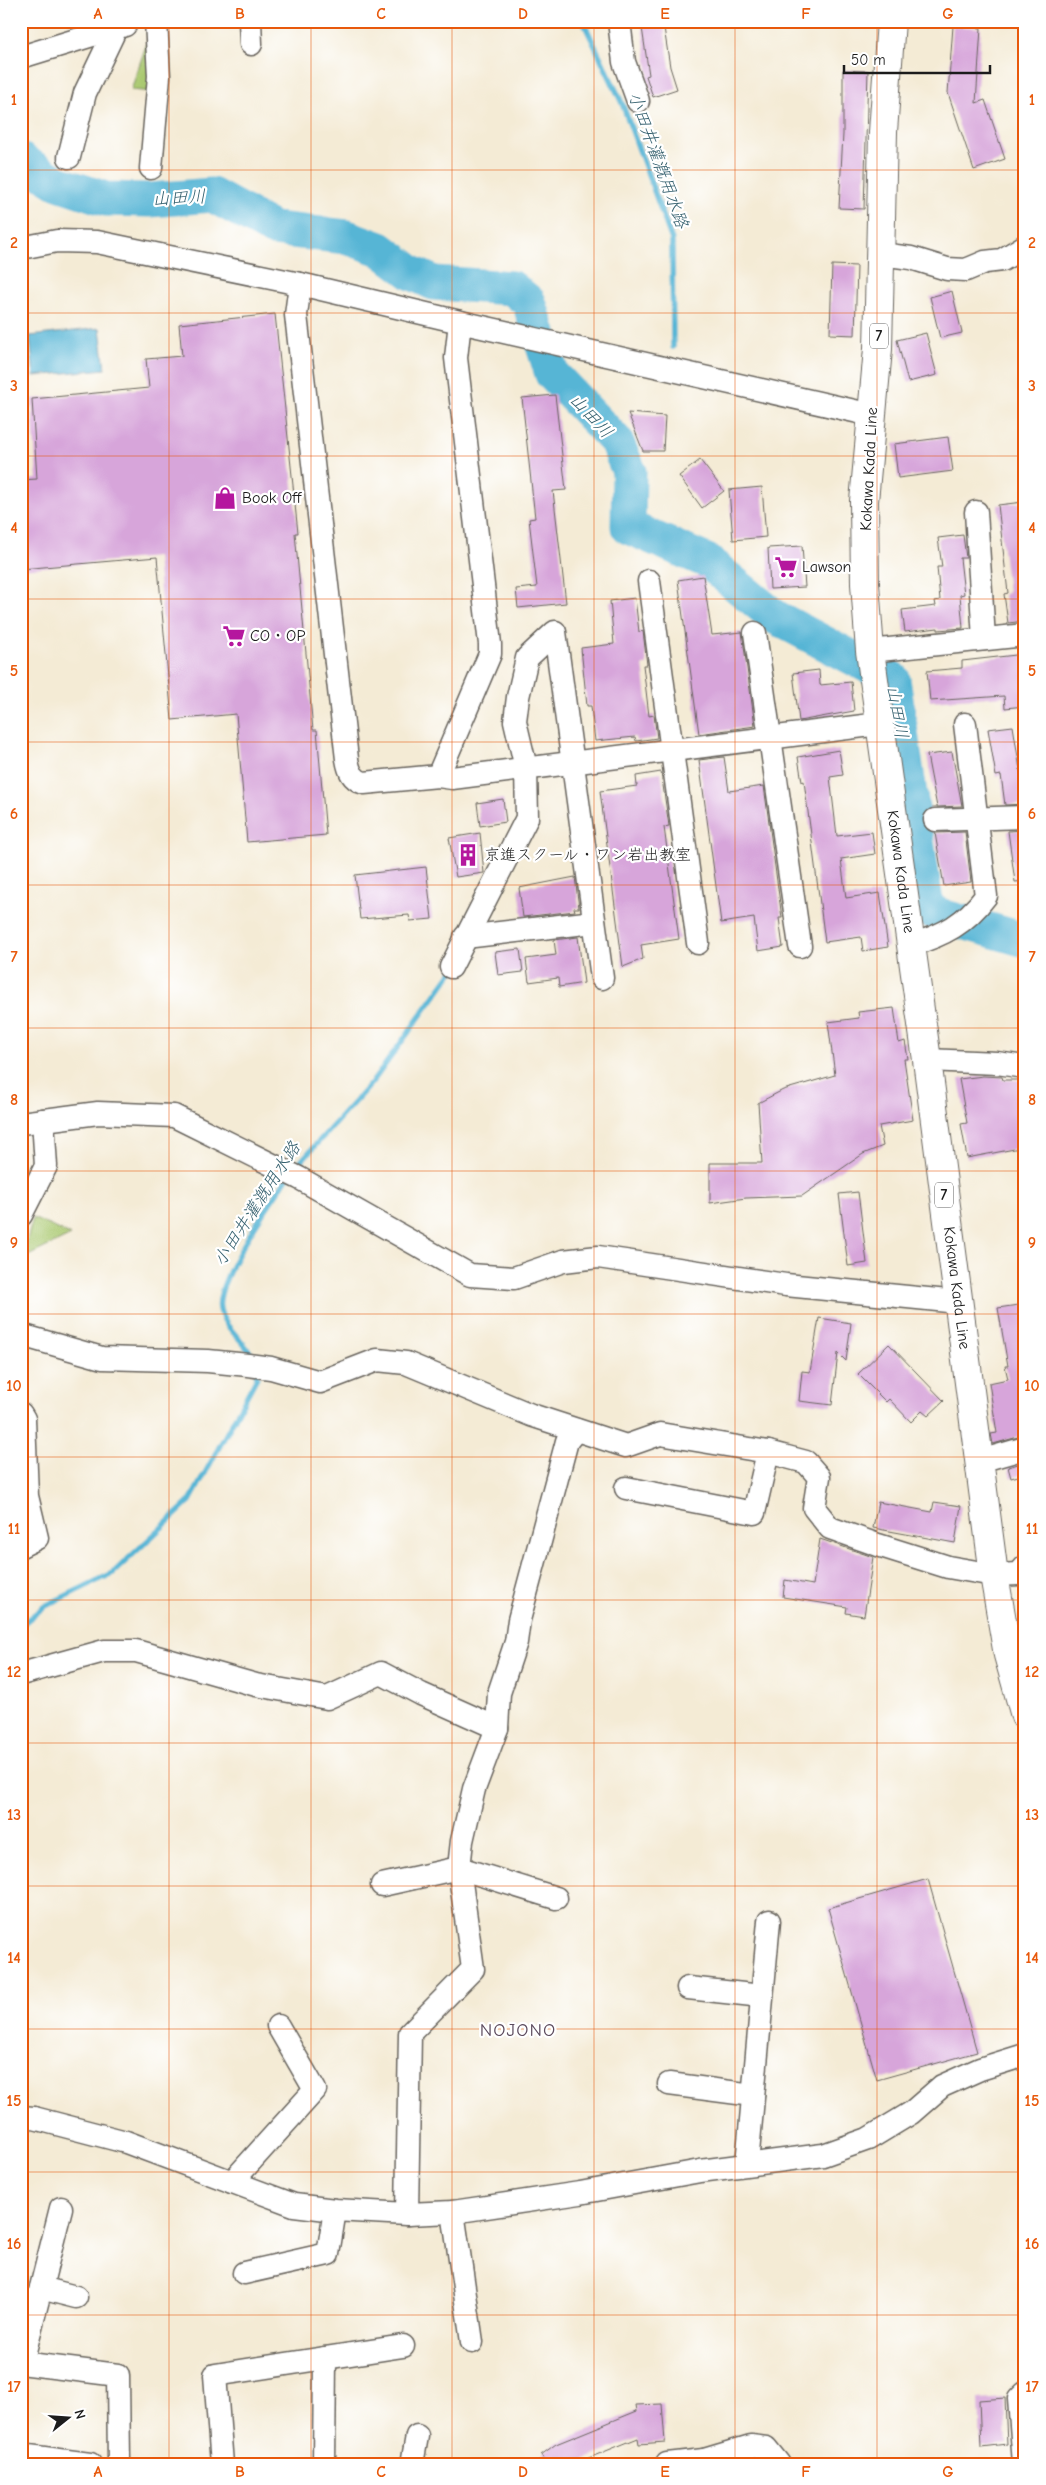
<svg xmlns="http://www.w3.org/2000/svg" width="1046" height="2485" viewBox="0 0 1046 2485" font-family="'Comic Neue','Klee One',sans-serif">
  <style>
    .green { fill: #aac971; stroke: #637246 }
    .water { fill: #56b5d5; stroke: #396878 }
    .lines { fill: none; stroke-linecap: round; stroke-linejoin: round }
    .stream { stroke: #56b5d5; stroke-width: 5.5 }
    .river { stroke: #56b5d5; stroke-width: 35 }
    .building { fill: #d7a5da }
    .minor-casing { stroke: #68645d; stroke-width: 25 }
    .major-casing { stroke: #68645d; stroke-width: 30 }
    .minor { stroke: #fff; stroke-width: 22 }
    .major { stroke: #fff; stroke-width: 28 }
    .grid { fill: none; stroke: #e8590c; stroke-width: 1; stroke-opacity: 0.55 }
    .labels { text-anchor: middle; dominant-baseline: central; stroke-width: 4.5; stroke-linejoin: round; paint-order: stroke }
    .shield { fill: #fff; stroke: #606060; stroke-width: 1 }
    .shield-label { font-size: 15px; font-weight: bold; fill: #1c1c1c }
    .street-label { font-size: 16px; fill: #1c1c1c; stroke: #fff }
    .poi-label { font-size: 16px; fill: #1c1c1c; stroke: #fff; text-anchor: start }
    .water-label { font-size: 18px; font-style: italic; fill: #36616f; stroke: #fff }
    .quarter-label { font-size: 19px; letter-spacing: 1px; fill: #5d4c5e; stroke: #fff }
    .neatline { fill: none; stroke: #e8590c; stroke-width: 2 }
    .grid-label { font-size: 16px; text-anchor: middle; font-weight: bold; fill: #e8590c }
  </style>
  <rect width="100%" height="100%" fill="#fff"/>
  <filter id="ink" filterUnits="userSpaceOnUse"><feTurbulence type="fractalNoise" baseFrequency=".02" numOctaves="2"/><feDisplacementMap in="SourceGraphic" scale="10" xChannelSelector="R" yChannelSelector="G"/><feConvolveMatrix kernelMatrix="1 2 1 2 8 2 1 2 1" color-interpolation-filters="sRGB"/></filter>
  <filter id="wash" filterUnits="userSpaceOnUse"><feTurbulence type="fractalNoise" baseFrequency=".0096" numOctaves="4" result="noise"/><feDisplacementMap in="SourceGraphic" scale="20" xChannelSelector="R" yChannelSelector="G"/><feGaussianBlur stdDeviation="1.12" result="paint"/><feColorMatrix in="noise" values="0 0 0 0 0 0 0 0 0 0 0 0 0 0 0 0 0 1.4 0 .05"/><feComposite in="paint" operator="in"/></filter>
  <g filter="url(#wash)">
    <rect width="100%" height="100%" fill="#f4ebd5"/>
    <g class="green">
      <polygon points="147,42 153,92 131,90"/>
      <polygon points="33,1218 71,1235 22,1259"/>
    </g>
    <polygon class="water" points="100,328 105,369 34,376 30,336"/>
    <g class="lines">
      <g class="stream">
        <polyline points="583,21 622,103 672,240 673,347"/>
        <polyline points="294,1169 374,1080 452,972"/>
        <path d="M 254,1360 C 247,1341 224,1330 220,1309 C 214,1282 271,1201 288,1177"/>
        <polyline points="21,1625 45,1606 113,1573 190,1501 257,1377 256,1371"/>
      </g>
      <polyline class="river" points="21,160 58,183 106,199 150,200 212,195 274,229 347,237 380,249 412,273 434,283 512,288 529,302 552,374 616,441 629,471 628,527 707,561 775,617 893,679 927,909 945,917 1025,940"/>
    </g>
    <g id="blocks">
      <g class="building">
        <polygon points="641,21 663,21 670,67 677,89 653,97 646,76 649,75"/>
        <polygon points="953,26 981,28 976,103 985,100 1005,159 974,170 948,93"/>
        <polygon points="843,70 868,71 864,209 839,208 843,134"/>
        <polygon points="832,265 857,266 855,335 830,334"/>
        <polygon points="952,291 962,333 940,338 930,297"/>
        <polygon points="275,314 298,533 295,533 313,730 317,730 326,835 247,842 236,714 172,720 157,557 21,569 21,480 37,479 32,399 149,388 146,359 182,356 179,324"/>
        <polygon points="926,333 937,375 908,382 897,340"/>
        <polygon points="555,395 566,490 553,491 566,603 518,608 516,589 537,587 529,519 535,518 522,398"/>
        <polygon points="628,413 665,416 663,451 643,451"/>
        <polygon points="948,437 953,471 898,478 894,444"/>
        <polygon points="700,460 724,491 702,508 679,476"/>
        <polygon points="762,487 766,537 733,540 729,490"/>
        <polygon points="1023,502 1025,621 1008,623 1004,594 1008,593 998,505"/>
        <polygon points="963,535 966,558 960,558 964,594 960,595 963,628 938,630 938,628 905,632 902,610 936,606 935,601 940,600 937,567 942,567 938,538"/>
        <polygon points="802,546 805,587 770,589 768,548"/>
        <polygon points="703,576 712,635 742,632 755,726 699,734 678,580"/>
        <polygon points="635,598 639,632 643,631 647,665 643,665 649,716 654,715 657,738 636,741 635,737 595,741 591,706 587,706 581,648 614,644 610,601"/>
        <polygon points="1025,654 1025,706 1005,708 1004,696 930,701 927,671 962,668 962,661"/>
        <polygon points="819,670 820,685 851,682 854,711 799,721 793,673"/>
        <polygon points="1013,726 1021,776 1025,776 1025,804 1005,805 1001,775 996,776 988,729"/>
        <polygon points="839,750 843,775 830,777 837,836 872,832 875,854 841,859 846,898 880,893 888,947 863,951 861,937 825,942 804,781 802,782 798,757"/>
        <polygon points="952,752 962,806 937,807 927,755"/>
        <polygon points="724,757 729,791 764,786 782,918 779,918 783,947 758,951 754,918 721,923 699,760"/>
        <polygon points="661,772 669,826 664,827 679,939 641,945 643,959 623,967 600,791 637,786 636,776"/>
        <polygon points="503,799 506,822 480,826 477,803"/>
        <polygon points="1025,830 1025,881 1015,882 1008,831"/>
        <polygon points="965,832 971,882 944,886 935,833"/>
        <polygon points="480,833 484,873 456,877 449,838"/>
        <polygon points="426,867 432,919 410,921 409,915 360,919 355,875"/>
        <polygon points="575,877 579,908 574,908 575,911 523,917 519,888"/>
        <polygon points="578,937 584,983 559,987 558,978 529,982 526,959 556,955 554,940"/>
        <polygon points="520,949 523,972 498,975 495,952"/>
        <polygon points="894,1008 899,1043 905,1041 908,1059 904,1059 913,1120 879,1126 883,1146 863,1154 802,1196 746,1198 710,1203 710,1163 762,1163 758,1103 783,1090 835,1075 828,1022 859,1018 858,1012"/>
        <polygon points="983,1076 1002,1077 1003,1080 1025,1080 1025,1147 967,1158 961,1124 967,1123 959,1079"/>
        <polygon points="858,1192 867,1263 848,1266 839,1194"/>
        <polygon points="1025,1304 1025,1435 993,1444 991,1434 997,1433 989,1383 1008,1379 1005,1366 1008,1366 998,1308"/>
        <polygon points="819,1318 851,1323 846,1361 838,1353 832,1405 799,1401 802,1371 810,1372"/>
        <polygon points="889,1344 944,1401 928,1416 922,1411 911,1422 889,1399 886,1402 858,1374"/>
        <polygon points="1025,1462 1025,1474 1011,1478 1008,1467"/>
        <polygon points="878,1502 932,1512 934,1502 961,1506 955,1543 873,1528"/>
        <polygon points="820,1539 873,1557 864,1616 846,1613 847,1607 783,1597 785,1580 813,1585"/>
        <polygon points="928,1879 977,2052 877,2080 828,1908"/>
        <polygon points="1005,2398 1007,2444 981,2447 979,2400"/>
        <polygon points="662,2404 665,2442 639,2444 638,2438 574,2464 547,2464 541,2455 556,2444 637,2411 636,2405"/>
      </g>
    </g>
  </g>
  <g filter="url(#ink)">
    <use href="#blocks" fill-opacity="0" stroke="#68645d" stroke-width="1"/>
    <g class="lines">
      <defs>
        <g id="minor">
          <polyline points="250,21 251,44"/>
          <polyline points="619,21 624,62 638,101"/>
          <polyline points="21,57 125,25"/>
          <polyline points="69,157 85,93 116,28"/>
          <polyline points="151,168 159,76 156,21"/>
          <polyline points="21,248 57,241 97,242 300,284 460,322 872,415"/>
          <polyline points="881,254 911,258 947,269 966,270 985,262 1002,260 1025,246"/>
          <path d="M 300,284 L 296,315 L 347,759 C 349,771 352,779 364,783 L 438,776 L 490,654 L 490,644 L 456,358 L 460,322"/>
          <polyline points="976,512 984,639"/>
          <polyline points="649,581 698,943"/>
          <polyline points="755,633 800,946"/>
          <polyline points="870,651 1025,635"/>
          <polyline points="438,776 452,778 879,724"/>
          <polyline points="935,820 1025,817"/>
          <polyline points="465,937 594,922"/>
          <path d="M 911,945 C 944,935 965,924 986,896 L 965,724"/>
          <polyline points="451,967 527,818 526,768 515,721 518,697 527,658 555,632 602,978"/>
          <polyline points="927,1060 997,1063 1025,1067"/>
          <polyline points="21,1123 98,1113 174,1116 299,1178 470,1275 514,1278 563,1261 598,1257 786,1285 958,1302"/>
          <polyline points="21,1215 46,1166 43,1120"/>
          <polyline points="21,1335 102,1358 208,1361 248,1365 271,1368 320,1382 377,1360 406,1363 531,1415 626,1446 660,1434 768,1452 806,1462 819,1477 814,1508 830,1528 878,1545 948,1567 994,1575 1019,1574 1025,1567"/>
          <polyline points="21,1414 24,1419 27,1496 37,1538 21,1546"/>
          <polyline points="980,1461 1025,1448"/>
          <polyline points="626,1488 754,1513 768,1452"/>
          <polyline points="21,1674 104,1651 136,1651 256,1685 327,1698 381,1673 421,1694 497,1728"/>
          <polyline points="382,1885 459,1868 556,1898"/>
          <polyline points="688,1988 762,1996"/>
          <polyline points="669,2084 753,2095"/>
          <polyline points="21,2117 34,2118 126,2142 294,2205 335,2210 407,2214 453,2212 580,2193 700,2171 823,2155 868,2139 911,2113 942,2086 980,2069 1025,2055"/>
          <polyline points="747,2164 769,1921"/>
          <polyline points="232,2182 315,2090 278,2026"/>
          <polyline points="453,2212 472,2342"/>
          <polyline points="407,2214 410,2033 473,1969 459,1868 462,1841 474,1789 497,1728 499,1693 516,1642 519,1620 567,1441 576,1430"/>
          <polyline points="244,2273 328,2254 335,2210"/>
          <polyline points="41,2288 76,2297"/>
          <polyline points="21,2363 118,2375 119,2464"/>
          <polyline points="22,2363 61,2208"/>
          <polyline points="21,2455 90,2464"/>
          <polyline points="704,2460 751,2446 766,2448 779,2464"/>
          <polyline points="222,2464 215,2375 403,2346"/>
          <polyline points="324,2464 325,2358"/>
          <polyline points="412,2464 417,2436"/>
          <polyline points="667,2464 704,2460 705,2464"/>
          <polyline points="1024,2464 1019,2399 1025,2393"/>
        </g>
        <g id="major">
          <path id="s1" d="M 891,21 L 883,132 L 878,349 L 864,501 L 865,584 L 870,651 L 927,1060 L 994,1575 L 1008,1655 L 1025,1716"/>
        </g>
      </defs>
      <use href="#minor" class="minor-casing"/>
      <use href="#major" class="major-casing"/>
      <use href="#minor" class="minor"/>
      <use href="#major" class="major"/>
    </g>
  </g>
  <path class="grid" d="M 169,21 L 169,2464M 311,21 L 311,2464M 452,21 L 452,2464M 594,21 L 594,2464M 735,21 L 735,2464M 877,21 L 877,2464M 21,170 L 1025,170M 21,313 L 1025,313M 21,456 L 1025,456M 21,599 L 1025,599M 21,742 L 1025,742M 21,885 L 1025,885M 21,1028 L 1025,1028M 21,1171 L 1025,1171M 21,1314 L 1025,1314M 21,1457 L 1025,1457M 21,1600 L 1025,1600M 21,1743 L 1025,1743M 21,1886 L 1025,1886M 21,2029 L 1025,2029M 21,2172 L 1025,2172M 21,2315 L 1025,2315"/>
  <defs>
    <symbol id="shop-bare" viewBox="-9 -9 18 18"><path d="M-5-2.5h2.3a2.7 3.5 0 0 1 5.4 0H5L5.5 6h-11ZM-1.5-2.5h3a1.5 2.3 0 0 0-3 0Z" fill="#b5179e" stroke="#fff" stroke-width="2.5" paint-order="stroke"/></symbol>
    <symbol id="supermarket-bare" viewBox="-9 -9 18 18"><path d="M-6-5.5h2.5l.6 2H6L4.5 2H-2.5L-4.4-4H-6ZM-1.5 3.2a1.3 1.3 0 1 0 .1 0ZM3 3.2a1.3 1.3 0 1 0 .1 0Z" fill="#b5179e" stroke="#fff" stroke-width="2.5" paint-order="stroke"/></symbol>
    <symbol id="building-bare" viewBox="-9 -9 18 18"><path d="M-4-6H4V6H1V3H-1V6H-4ZM-2.5-4.3h1.7v1.8h-1.7ZM.8-4.3h1.7v1.8H.8ZM-2.5-1h1.7V.8h-1.7ZM.8-1h1.7V.8H.8Z" fill="#b5179e" stroke="#fff" stroke-width="2.5" paint-order="stroke"/></symbol>
  </defs>
  <g fill-rule="evenodd">
    <use href="#shop-bare" x="209" y="482" width="32" height="32"/>
    <use href="#supermarket-bare" x="770" y="551" width="32" height="32"/>
    <use href="#supermarket-bare" x="218" y="620" width="32" height="32"/>
    <use href="#building-bare" x="452" y="839" width="32" height="32"/>
  </g>
  <g class="labels">
    <g class="shield">
      <rect x="870" y="323.5" width="18" height="25" rx="4"/>
      <rect x="935" y="1182.5" width="18" height="25" rx="4"/>
    </g>
    <g class="shield-label">
      <text x="879" y="336">7</text>
      <text x="944" y="1195">7</text>
    </g>
    <g class="street-label">
      <text transform="translate(869 469) rotate(-87)">Kokawa Kada Line</text>
      <text stroke="none"><textPath href="#s1" startOffset="854">Kokawa Kada Line</textPath></text>
      <text stroke="none"><textPath href="#s1" startOffset="1274">Kokawa Kada Line</textPath></text>
    </g>
    <g class="poi-label">
      <text x="242" y="498">Book Off</text>
      <text x="802" y="567">Lawson</text>
      <text x="250" y="636">CO・OP</text>
      <text x="484" y="855">京進スクール・ワン岩出教室</text>
    </g>
    <g class="water-label">
      <text transform="translate(658 160) rotate(70)">小田井灌漑用水路</text>
      <text transform="translate(179 198) rotate(-3)">山田川</text>
      <text transform="translate(591 416) rotate(47)">山田川</text>
      <text transform="translate(897 712) rotate(80)">山田川</text>
      <text transform="translate(257 1204) rotate(-57)">小田井灌漑用水路</text>
    </g>
    <g class="quarter-label">
      <text x="518" y="2030">NOJONO</text>
    </g>
  </g>
  <rect width="1046" height="2485" fill="none" stroke="#fff" stroke-width="55"/>
  <g transform="translate(68 2418) rotate(73)" stroke="#ffffff" stroke-width="4" paint-order="stroke">
  <path d="M0-4L9 19L0 12L-9 19Z" fill="#1c1c1c"/>
  <text y="-8" font-size="14" font-weight="bold" text-anchor="middle" fill="#1c1c1c">N</text>
  </g>
  <path d="M844 65v8h146v-8" fill="none" stroke="#1c1c1c" stroke-width="2.5"/>
  <text x="851" y="65" font-size="15" fill="#1c1c1c" stroke="#ffffff" stroke-width="4" paint-order="stroke">50 m</text>
  <rect x="28" y="28" width="990" height="2430" class="neatline"/>
  <g class="grid-label">
    <text x="98" y="19">A</text>
    <text x="240" y="19">B</text>
    <text x="381" y="19">C</text>
    <text x="523" y="19">D</text>
    <text x="665" y="19">E</text>
    <text x="806" y="19">F</text>
    <text x="948" y="19">G</text>
    <text x="14" y="105">1</text>
    <text x="1032" y="105">1</text>
    <text x="14" y="248">2</text>
    <text x="1032" y="248">2</text>
    <text x="14" y="391">3</text>
    <text x="1032" y="391">3</text>
    <text x="14" y="533">4</text>
    <text x="1032" y="533">4</text>
    <text x="14" y="676">5</text>
    <text x="1032" y="676">5</text>
    <text x="14" y="819">6</text>
    <text x="1032" y="819">6</text>
    <text x="14" y="962">7</text>
    <text x="1032" y="962">7</text>
    <text x="14" y="1105">8</text>
    <text x="1032" y="1105">8</text>
    <text x="14" y="1248">9</text>
    <text x="1032" y="1248">9</text>
    <text x="14" y="1391">10</text>
    <text x="1032" y="1391">10</text>
    <text x="14" y="1534">11</text>
    <text x="1032" y="1534">11</text>
    <text x="14" y="1677">12</text>
    <text x="1032" y="1677">12</text>
    <text x="14" y="1820">13</text>
    <text x="1032" y="1820">13</text>
    <text x="14" y="1963">14</text>
    <text x="1032" y="1963">14</text>
    <text x="14" y="2106">15</text>
    <text x="1032" y="2106">15</text>
    <text x="14" y="2249">16</text>
    <text x="1032" y="2249">16</text>
    <text x="14" y="2392">17</text>
    <text x="1032" y="2392">17</text>
    <text x="98" y="2477">A</text>
    <text x="240" y="2477">B</text>
    <text x="381" y="2477">C</text>
    <text x="523" y="2477">D</text>
    <text x="665" y="2477">E</text>
    <text x="806" y="2477">F</text>
    <text x="948" y="2477">G</text>
  </g>
</svg>
